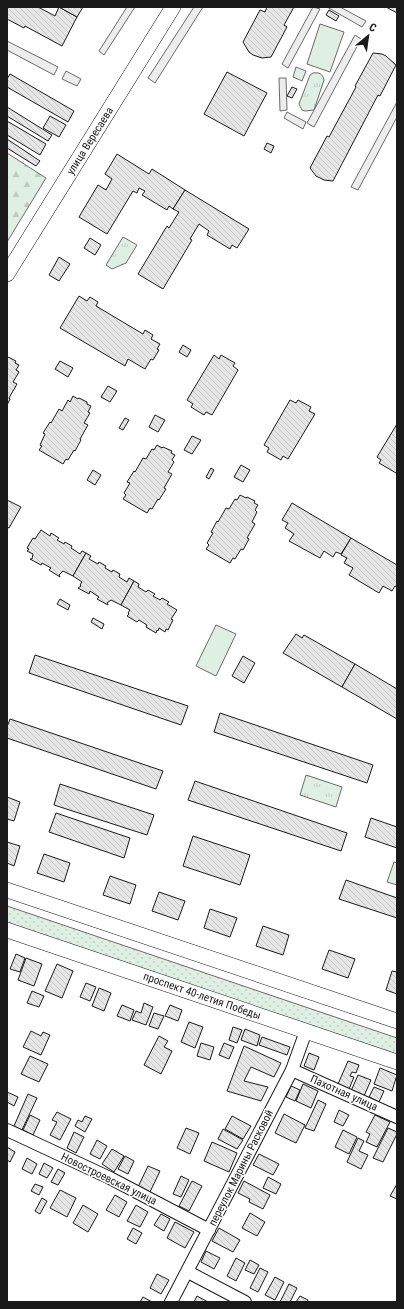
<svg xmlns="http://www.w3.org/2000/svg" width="404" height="1309" viewBox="0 0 404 1309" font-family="'Roboto Condensed',sans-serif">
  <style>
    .grass { fill: url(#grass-dots); stroke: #6a6a6a }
    .forest { fill: url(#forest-firs); stroke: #6a6a6a }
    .park { fill: url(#park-tufts); stroke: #6a6a6a }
    .garden { fill: #e0efe3; stroke: #6a6a6a }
    .parking { fill: #ededed; stroke: #6a6a6a }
    .building { fill: url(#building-back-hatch); stroke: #1a1a1a }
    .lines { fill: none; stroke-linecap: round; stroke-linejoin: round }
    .minor-casing { stroke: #1a1a1a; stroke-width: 14 }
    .major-casing { stroke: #1a1a1a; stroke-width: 16 }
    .minor { stroke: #fff; stroke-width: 12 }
    .major { stroke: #fff; stroke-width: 15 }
    .labels { text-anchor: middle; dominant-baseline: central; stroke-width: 3; stroke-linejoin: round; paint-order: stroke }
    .street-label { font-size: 11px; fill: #1a1a1a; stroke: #fff }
  </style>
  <defs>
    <pattern id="grass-dots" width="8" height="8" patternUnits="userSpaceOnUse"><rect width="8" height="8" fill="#e0efe3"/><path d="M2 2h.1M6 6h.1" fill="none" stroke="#c0ccc2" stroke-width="1.8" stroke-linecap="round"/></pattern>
    <pattern id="forest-firs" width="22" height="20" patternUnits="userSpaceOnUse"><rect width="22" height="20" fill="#e0efe3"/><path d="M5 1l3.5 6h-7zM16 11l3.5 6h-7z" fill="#c0ccc2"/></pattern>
    <pattern id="park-tufts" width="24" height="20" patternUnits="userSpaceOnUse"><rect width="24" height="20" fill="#e0efe3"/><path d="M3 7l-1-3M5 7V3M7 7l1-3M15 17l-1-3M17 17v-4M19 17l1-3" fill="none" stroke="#c0ccc2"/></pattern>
    <pattern id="building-back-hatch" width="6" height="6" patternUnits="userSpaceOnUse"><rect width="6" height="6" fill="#e6e6e6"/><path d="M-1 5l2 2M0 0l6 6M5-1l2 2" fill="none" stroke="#c5c5c5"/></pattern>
  </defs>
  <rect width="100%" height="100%" fill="#fff"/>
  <polygon class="grass" points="7,906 397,1038 397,1058 7,927"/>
  <polygon class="forest" points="7,153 46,178 7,242"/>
  <g class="park">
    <path d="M 313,73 C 319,72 323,74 324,80 L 314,110 L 305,111 L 302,110 L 299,104 L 310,75 Z"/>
    <polygon points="123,237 137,245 126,263 112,269 106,265"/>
    <polygon points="306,775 342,787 336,807 300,795"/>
    <polygon points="394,862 397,863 397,885 387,882"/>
  </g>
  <g class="garden">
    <polygon points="320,24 344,32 330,72 307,64"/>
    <polygon points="296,67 306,71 302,81 293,77"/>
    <polygon points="216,625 236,634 216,676 196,666"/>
  </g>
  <g class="parking">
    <polygon points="127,7 135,7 104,55 99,51"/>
    <polygon points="194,7 203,7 155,83 148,78"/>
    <polygon points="313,7 320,9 288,68 282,64"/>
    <polygon points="327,7 340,7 366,21 362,27"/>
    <polygon points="355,35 361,39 314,127 307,123"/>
    <polygon points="7,41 58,67 54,75 7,50"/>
    <polygon points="66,71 81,79 77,86 62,79"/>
    <polygon points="279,78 286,78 287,110 280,111"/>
    <polygon points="397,102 397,117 358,190 351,187"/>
    <polygon points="287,112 306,122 303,129 284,118"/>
  </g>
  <g class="building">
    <polygon points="7,7 38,7 55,16 59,7 77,17 62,46 25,26 24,28 7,19"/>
    <polygon points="59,7 83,7 77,17"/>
    <polygon points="267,7 294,7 284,25 287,27 271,57 262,58 253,55 249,52 243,42 260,10 265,12"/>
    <polygon points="386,7 397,7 397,13"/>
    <polygon points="329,10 339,16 336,21 326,15"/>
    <polygon points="373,53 382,54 386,56 396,65 380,96 378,95 333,181 324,180 316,176 310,168 327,136 329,137 356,87 355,86"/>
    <polygon points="227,72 267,93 244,136 204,114"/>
    <polygon points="10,74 74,111 68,122 7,87 7,79"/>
    <polygon points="292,87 297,89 292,98 287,96"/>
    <polygon points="7,107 52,135 48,141 7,116"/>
    <polygon points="50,116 66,125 59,137 43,128"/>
    <polygon points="7,121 46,144 40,155 7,135"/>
    <polygon points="7,139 40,161 36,166 7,148"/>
    <polygon points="267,143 274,146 271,153 264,149"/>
    <polygon points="117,154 149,174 152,169 185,190 173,209 169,206 167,210 142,195 145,191 139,188 137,193 133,191 107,234 79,217 98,185 106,190 112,179 105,174"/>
    <polygon points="185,190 249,229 237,248 232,245 230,249 207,235 209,231 199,224 190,239 192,240 163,289 138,274 167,226 169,228 179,212 173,209"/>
    <polygon points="90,238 101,245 95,255 84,248"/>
    <polygon points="59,257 70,264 59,281 49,275"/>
    <polygon points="79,296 87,301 90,297 98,302 96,306 143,334 145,330 153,335 151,339 160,344 157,349 159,350 153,360 151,359 145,369 128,359 125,366 60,328"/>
    <polygon points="183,345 191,350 187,357 179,352"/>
    <polygon points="214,355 219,359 221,355 235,363 233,366 238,370 212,415 206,412 204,415 191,407 193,404 187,400"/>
    <polygon points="8,357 16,361 15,363 19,365 16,370 19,372 13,382 17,384 9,398 10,399 7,405 7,358"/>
    <polygon points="60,361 73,368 68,377 55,369"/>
    <polygon points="108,386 117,391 110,402 101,397"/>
    <polygon points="73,396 78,399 79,398 87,402 87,404 91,406 88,412 90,413 84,423 88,425 80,439 81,440 75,451 74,450 68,460 66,459 63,464 39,450 42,446 40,445 45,434 43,433 50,422 51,423 59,409 62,411 68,400 70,402"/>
    <polygon points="290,400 296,403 298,400 311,407 309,411 315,414 288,459 283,456 281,460 267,452 269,448 264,445"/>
    <polygon points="155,415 165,420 158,432 149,427"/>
    <polygon points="125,418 129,420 123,430 119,428"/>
    <polygon points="397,424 397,472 396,473 379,463 381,460 377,457"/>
    <polygon points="192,436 201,440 192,454 184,450"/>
    <polygon points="157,445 162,448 163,447 172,451 171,453 175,455 172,460 174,462 168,472 172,474 164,488 166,489 159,500 158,499 152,509 150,508 147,513 123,499 126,495 124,493 130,483 127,482 134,471 135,472 143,458 146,459 152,449 154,450"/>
    <polygon points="241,465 250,470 243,482 234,477"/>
    <polygon points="211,468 214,470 209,479 206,477"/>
    <polygon points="93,470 101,475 95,485 87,480"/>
    <polygon points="240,495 246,498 247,497 255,501 254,503 258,505 255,510 257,512 252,522 255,524 247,538 249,539 243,550 241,549 235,559 233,558 230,563 206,549 209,545 207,543 213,533 211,532 217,521 218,522 226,508 229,509 235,499 237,500"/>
    <polygon points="7,500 21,507 9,528 7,527"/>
    <polygon points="292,503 351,538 341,554 336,552 333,557 324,551 320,558 289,541 294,534 285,528 288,523 282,520"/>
    <polygon points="41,530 50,536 51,533 59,538 57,540 64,544 65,542 72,546 71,548 80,554 82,551 86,553 73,576 63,571 59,575 60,577 49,570 51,568 42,563 41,565 30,559 32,559 33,554 27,551 29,549 27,548 33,538 35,539"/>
    <polygon points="351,538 397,565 397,587 395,586 392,591 383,586 379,593 349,575 353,568 344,563 347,558 341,555"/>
    <polygon points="86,553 91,556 89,559 98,564 99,562 106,566 105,568 112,572 113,570 120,574 119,577 127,582 129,578 134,581 121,605 111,600 107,603 108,605 97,599 99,597 90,591 89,594 78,588 81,586 80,585 82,582 73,576"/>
    <polygon points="134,581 139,584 138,587 146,592 148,590 155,594 153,596 160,600 162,598 169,602 167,604 177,610 171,619 173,620 168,630 166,629 165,632 159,628 158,631 157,630 156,633 146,627 147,625 139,620 137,622 127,616 129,614 128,613 130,610 121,605"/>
    <polygon points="60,599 70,605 68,610 57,604"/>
    <polygon points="93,618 104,624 102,629 91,622"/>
    <polygon points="296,634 302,638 304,635 355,664 342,687 283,653"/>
    <polygon points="35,655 188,706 181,725 29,673"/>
    <polygon points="243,656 255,663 244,683 232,676"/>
    <polygon points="355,664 397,689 397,719 342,687"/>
    <polygon points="220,713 373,765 367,783 214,732"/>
    <polygon points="10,719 163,771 156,789 7,738 7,727"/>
    <polygon points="195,781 347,833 341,851 188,800"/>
    <polygon points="60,784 154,815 147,835 54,805"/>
    <polygon points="7,797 20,802 14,821 7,819"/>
    <polygon points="56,813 130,838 124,858 49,832"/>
    <polygon points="371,818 397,827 397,848 365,837"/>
    <polygon points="193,836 250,855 240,885 183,866"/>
    <polygon points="7,842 20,846 14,866 7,863"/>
    <polygon points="44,854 70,863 64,882 37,873"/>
    <polygon points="110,876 136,885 130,904 103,895"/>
    <polygon points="346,880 397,898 397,918 339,899"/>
    <polygon points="159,892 185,901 178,920 152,911"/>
    <polygon points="210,909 237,918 230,937 204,928"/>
    <polygon points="263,926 289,935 283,955 256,946"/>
    <polygon points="329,950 355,959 348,978 322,969"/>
    <polygon points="16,954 25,958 20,972 10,969"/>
    <polygon points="26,958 42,964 34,986 18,980"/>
    <polygon points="57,964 73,971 62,998 45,991"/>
    <polygon points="392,971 397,972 397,994 386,990"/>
    <polygon points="86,983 96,987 90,1001 80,997"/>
    <polygon points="99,988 111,993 104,1011 92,1006"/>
    <polygon points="32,991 44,996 39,1007 27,1003"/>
    <polygon points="144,1003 153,1007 146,1025 132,1020 136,1011 141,1013"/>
    <polygon points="122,1005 134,1010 130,1021 117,1016"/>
    <polygon points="170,1005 182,1010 178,1021 165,1016"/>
    <polygon points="154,1013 164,1016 158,1029 149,1026"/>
    <polygon points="189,1022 203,1027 195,1048 181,1042"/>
    <polygon points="233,1027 242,1030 237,1043 229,1040"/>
    <polygon points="245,1029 260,1035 257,1046 241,1040"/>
    <polygon points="31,1031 41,1036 43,1032 50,1035 41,1055 23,1047"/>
    <polygon points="159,1036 168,1041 164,1047 172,1051 161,1074 144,1065"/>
    <polygon points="262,1037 290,1047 287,1055 259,1045"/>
    <polygon points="201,1043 214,1047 210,1060 197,1056"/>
    <polygon points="224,1043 234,1047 229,1059 219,1055"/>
    <polygon points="244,1046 281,1063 274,1077 251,1067 244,1081 268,1087 261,1101 227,1091"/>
    <polygon points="309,1053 319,1057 314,1070 304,1066"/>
    <polygon points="30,1056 48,1064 39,1082 21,1074"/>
    <polygon points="348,1061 359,1065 356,1073 352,1072 350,1076 354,1077 349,1089 338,1084"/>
    <polygon points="380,1068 397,1075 392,1091 374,1084"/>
    <polygon points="358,1075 371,1080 364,1096 351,1091"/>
    <polygon points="303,1084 318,1091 311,1108 296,1101"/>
    <polygon points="291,1086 300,1090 295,1101 286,1097"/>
    <polygon points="374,1087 384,1091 379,1102 369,1097"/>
    <polygon points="7,1092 18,1097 14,1106 7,1102"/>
    <polygon points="28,1094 37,1098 22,1130 14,1126"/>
    <polygon points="318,1100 326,1104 314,1131 305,1128"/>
    <polygon points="339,1110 349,1115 343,1126 334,1122"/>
    <polygon points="57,1112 71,1119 60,1140 50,1135 57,1122 52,1120"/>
    <polygon points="284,1114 305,1125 296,1143 275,1133"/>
    <polygon points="30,1115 40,1120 33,1135 23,1130"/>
    <polygon points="375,1115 390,1122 377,1147 366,1142 370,1134 366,1132"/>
    <polygon points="85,1116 92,1119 85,1132 75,1126 78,1120 82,1122"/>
    <polygon points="232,1116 251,1126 243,1139 225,1129"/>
    <polygon points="186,1128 199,1133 190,1154 177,1148"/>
    <polygon points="388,1128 397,1132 397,1134 383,1162 373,1158"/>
    <polygon points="223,1129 243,1140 237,1149 218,1139"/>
    <polygon points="343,1130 357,1137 349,1154 335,1147"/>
    <polygon points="74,1132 84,1137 76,1153 67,1148"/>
    <polygon points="358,1138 364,1141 359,1151 368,1155 361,1169 347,1162"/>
    <polygon points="97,1140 107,1146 100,1159 90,1154"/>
    <polygon points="212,1142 237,1153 229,1172 204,1161"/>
    <polygon points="7,1147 15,1152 10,1162 7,1160"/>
    <polygon points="112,1149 124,1156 114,1172 102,1164"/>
    <polygon points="259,1154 279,1164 273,1175 253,1165"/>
    <polygon points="125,1156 134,1161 128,1174 118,1169"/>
    <polygon points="27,1158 37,1164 32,1174 22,1169"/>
    <polygon points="44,1163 53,1168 47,1178 39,1174"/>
    <polygon points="148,1166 160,1171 150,1192 138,1187"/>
    <polygon points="58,1169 65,1173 58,1185 51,1182"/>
    <polygon points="181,1176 189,1180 181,1197 173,1194"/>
    <polygon points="268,1177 281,1184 276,1194 263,1188"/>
    <polygon points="192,1181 202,1186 189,1211 179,1206"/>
    <polygon points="244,1181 270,1195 263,1209 249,1202 250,1199 238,1193"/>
    <polygon points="35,1184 43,1187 39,1195 31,1191"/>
    <polygon points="397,1184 397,1199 390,1196"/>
    <polygon points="60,1190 76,1198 67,1217 50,1208"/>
    <polygon points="115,1195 127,1202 119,1217 106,1210"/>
    <polygon points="42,1198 47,1201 40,1214 35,1211"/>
    <polygon points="83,1205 98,1214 88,1232 73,1223"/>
    <polygon points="136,1205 148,1212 140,1227 127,1221"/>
    <polygon points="250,1213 265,1222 257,1236 242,1228"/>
    <polygon points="161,1214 170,1219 164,1231 154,1225"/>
    <polygon points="175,1222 194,1232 185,1248 167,1238"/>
    <polygon points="133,1228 142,1233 136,1244 127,1239"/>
    <polygon points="219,1228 240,1240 233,1252 212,1241"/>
    <polygon points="206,1251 220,1258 214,1269 201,1262"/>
    <polygon points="236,1258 245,1263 236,1281 227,1276"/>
    <polygon points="250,1260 259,1265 254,1274 245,1270"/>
    <polygon points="260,1268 268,1272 258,1292 250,1288"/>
    <polygon points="157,1274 169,1280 161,1294 150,1288"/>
    <polygon points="275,1277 284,1282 275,1300 265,1295"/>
    <polygon points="289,1284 297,1288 290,1302 280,1302"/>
    <polygon points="197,1296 208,1302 194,1302"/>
    <polygon points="300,1296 308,1300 307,1302 296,1302"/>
    <polygon points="143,1297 152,1302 140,1302"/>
  </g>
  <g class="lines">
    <defs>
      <g id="minor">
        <polyline points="292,1070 397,1117"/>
        <polyline points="7,1130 110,1178 209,1230"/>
        <polyline points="188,1272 245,1302"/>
        <polyline points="171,1302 292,1070 306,1031"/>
      </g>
      <g id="major">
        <polyline points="7,274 173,7"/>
        <polyline points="7,890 397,1021"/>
        <polyline points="7,930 397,1062"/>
      </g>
    </defs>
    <use href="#minor" class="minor-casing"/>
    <use href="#major" class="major-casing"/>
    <use href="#minor" class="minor"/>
    <use href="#major" class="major"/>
  </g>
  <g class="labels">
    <g class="street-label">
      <text transform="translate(90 141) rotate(-58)">улица Вересаева</text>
      <text transform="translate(202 996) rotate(19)">проспект 40-летия Победы</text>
      <text transform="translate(344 1093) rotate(24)">Пахотная улица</text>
      <text transform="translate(241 1168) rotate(-63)">переулок Марины Расковой</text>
      <text transform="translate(109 1179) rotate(26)">Новостроевская улица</text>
    </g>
  </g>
  <rect width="404" height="1309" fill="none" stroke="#1a1a1a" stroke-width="16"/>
  <g transform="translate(368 36) rotate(29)" stroke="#ffffff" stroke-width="3" paint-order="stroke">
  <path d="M0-3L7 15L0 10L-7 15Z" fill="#1a1a1a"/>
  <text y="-6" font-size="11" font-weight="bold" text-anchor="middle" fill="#1a1a1a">С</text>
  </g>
</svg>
